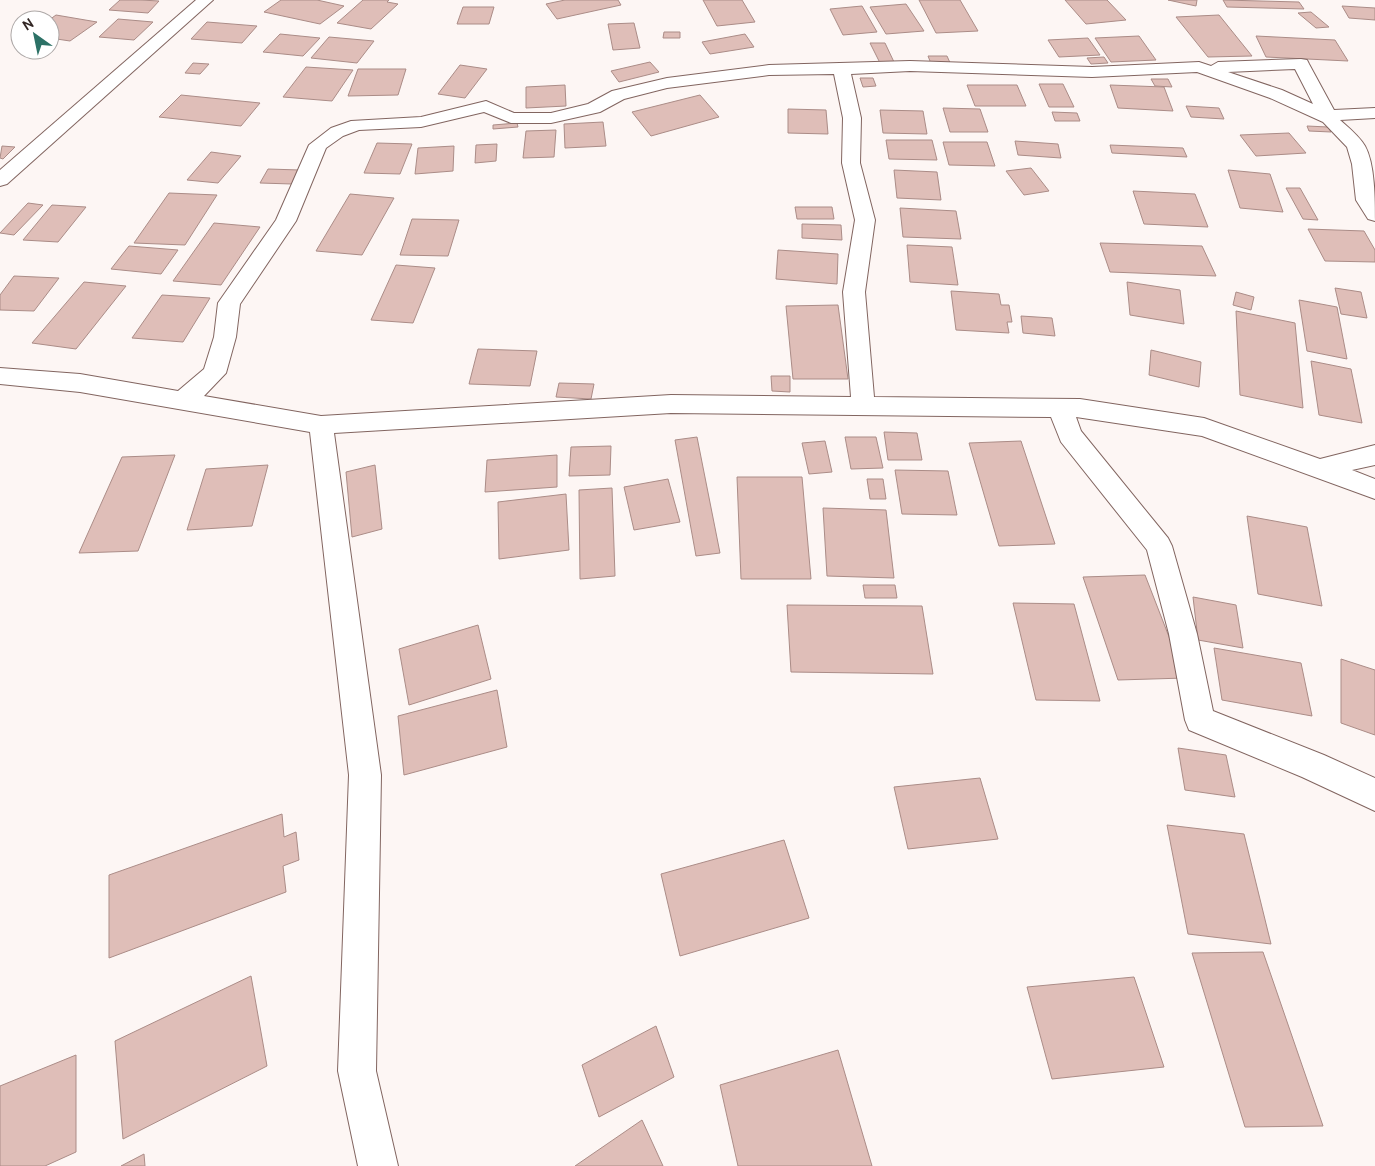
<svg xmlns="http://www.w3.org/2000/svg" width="1375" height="1166" viewBox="0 0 1375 1166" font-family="Cabin,sans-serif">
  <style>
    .building { fill: #dfbeb8; stroke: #ab8c87 }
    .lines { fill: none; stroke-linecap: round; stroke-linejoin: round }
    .street-casing { stroke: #826560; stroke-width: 2 }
    .street { fill: #fff; fill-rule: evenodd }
  </style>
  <rect width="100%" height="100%" fill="#fdf6f4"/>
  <g class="building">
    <polygon points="120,0 141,0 159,1 148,13 109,10"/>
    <polygon points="281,0 317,0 344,6 320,24 264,12"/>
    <polygon points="363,0 389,0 387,2 398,4 371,29 337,23"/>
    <polygon points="565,0 618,0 621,5 557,19 546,4"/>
    <polygon points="703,0 742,0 755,22 717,26"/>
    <polygon points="919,0 960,0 978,31 936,33"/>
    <polygon points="1065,0 1107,0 1126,20 1086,24"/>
    <polygon points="1168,0 1197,0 1196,6"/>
    <polygon points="1223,0 1299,2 1304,9 1227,7"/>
    <polygon points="906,4 924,31 886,34 870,7"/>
    <polygon points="862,6 877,32 843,35 830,9"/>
    <polygon points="1342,6 1375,8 1375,20 1349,18"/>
    <polygon points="463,7 494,7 489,24 457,24"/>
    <polygon points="1311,12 1329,27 1316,28 1298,13"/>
    <polygon points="56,15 97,22 70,41 50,38 49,20"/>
    <polygon points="1219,15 1252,56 1208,57 1176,17"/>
    <polygon points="118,19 153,22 134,40 99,37"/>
    <polygon points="207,22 257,26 242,43 191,39"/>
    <polygon points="634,23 640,48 613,50 608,24"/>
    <polygon points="664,32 680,32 680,38 663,38"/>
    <polygon points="280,34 320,38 303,56 263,52"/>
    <polygon points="745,34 754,47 710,54 702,42"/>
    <polygon points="1139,36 1156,60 1111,62 1095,38"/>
    <polygon points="1256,36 1335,40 1348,61 1266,57"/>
    <polygon points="329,37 374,41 357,63 311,58"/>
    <polygon points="1088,38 1100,55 1059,57 1048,40"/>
    <polygon points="870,43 885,43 894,62 880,63"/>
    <polygon points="928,56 947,56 951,65 932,66"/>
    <polygon points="1104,57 1108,63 1091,64 1087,58"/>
    <polygon points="650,62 659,72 619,82 611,71"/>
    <polygon points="193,63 209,64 200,74 185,73"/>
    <polygon points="460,65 487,69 465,98 438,94"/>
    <polygon points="306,67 353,70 332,101 283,97"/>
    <polygon points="358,69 406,69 398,95 348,96"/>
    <polygon points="860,78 873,78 876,86 863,87"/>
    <polygon points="1151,79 1168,79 1172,87 1155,86"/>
    <polygon points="1039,84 1063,84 1074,107 1049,107"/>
    <polygon points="565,85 566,106 526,108 526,87"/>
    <polygon points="967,85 1017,85 1026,106 975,106"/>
    <polygon points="1110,85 1164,87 1173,111 1118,108"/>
    <polygon points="181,95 260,103 241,126 159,117"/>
    <polygon points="700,95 719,117 651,136 632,112"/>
    <polygon points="1186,106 1219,108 1224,119 1191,117"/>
    <polygon points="943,108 980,109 988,132 950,132"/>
    <polygon points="788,109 826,110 828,134 788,133"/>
    <polygon points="880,110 923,111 927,134 883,133"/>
    <polygon points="1052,112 1077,113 1080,121 1055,121"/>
    <polygon points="603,122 606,146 565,148 564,124"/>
    <polygon points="517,123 518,127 493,129 493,125"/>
    <polygon points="1307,126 1328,127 1331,132 1309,131"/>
    <polygon points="556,130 554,157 523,158 526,131"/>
    <polygon points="1289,133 1306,153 1256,156 1240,135"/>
    <polygon points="886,140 932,140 937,160 889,159"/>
    <polygon points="1015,141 1058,144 1061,158 1018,155"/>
    <polygon points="943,142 987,142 995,166 949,165"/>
    <polygon points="377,143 412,144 400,174 364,173"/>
    <polygon points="497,144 496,161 475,163 476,145"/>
    <polygon points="1110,145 1183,148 1187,157 1112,153"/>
    <polygon points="2,146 15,147 3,159 0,158"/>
    <polygon points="454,146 453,171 415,174 418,148"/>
    <polygon points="211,152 241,156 218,183 187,180"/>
    <polygon points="1031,168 1049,191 1024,195 1006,171"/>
    <polygon points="268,169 300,170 292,184 260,183"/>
    <polygon points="894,170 937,172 941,200 897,198"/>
    <polygon points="1228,170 1270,174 1283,212 1240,208"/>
    <polygon points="1286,188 1300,188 1318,220 1303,219"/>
    <polygon points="1133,191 1195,194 1208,227 1144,224"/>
    <polygon points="169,193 217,195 185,245 134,243"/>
    <polygon points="350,194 394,198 362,255 316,251"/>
    <polygon points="28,203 43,205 14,235 0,233"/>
    <polygon points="52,205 86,207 58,242 23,240"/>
    <polygon points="795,207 832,207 834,219 797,219"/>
    <polygon points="900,208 956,211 961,239 903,237"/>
    <polygon points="412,219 459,220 448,256 400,255"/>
    <polygon points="214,223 260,227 221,285 173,281"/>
    <polygon points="802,224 841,225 842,240 802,238"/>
    <polygon points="1308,229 1364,231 1375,250 1375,262 1325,261"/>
    <polygon points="1100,243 1202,246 1216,276 1110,272"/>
    <polygon points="907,245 952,247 958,285 910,282"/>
    <polygon points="129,246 178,250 161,274 111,269"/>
    <polygon points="778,250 838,254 837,284 776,279"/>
    <polygon points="396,265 435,268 413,323 371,320"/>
    <polygon points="14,276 59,278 34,311 0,310 0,295"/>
    <polygon points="84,282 126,286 76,349 32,343"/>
    <polygon points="1127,282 1180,290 1184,324 1130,315"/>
    <polygon points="1335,288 1361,292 1367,318 1341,314"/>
    <polygon points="951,291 999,294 1001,305 1009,305 1012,322 1007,322 1009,333 956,330"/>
    <polygon points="1236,292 1254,297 1251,310 1233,305"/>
    <polygon points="162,295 210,298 183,342 132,338"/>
    <polygon points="1299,300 1337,307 1347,359 1307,351"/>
    <polygon points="838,305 848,379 793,379 786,306"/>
    <polygon points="1236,311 1295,323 1303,408 1240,395"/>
    <polygon points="1021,316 1052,318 1055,336 1023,333"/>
    <polygon points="478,349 537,351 530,386 469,384"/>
    <polygon points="1151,350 1201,362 1199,387 1149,375"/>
    <polygon points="1311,361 1351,369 1362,423 1319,415"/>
    <polygon points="771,376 790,376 790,392 772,391"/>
    <polygon points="559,383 594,384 591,399 556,397"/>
    <polygon points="884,432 917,433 922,460 888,460"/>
    <polygon points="697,437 720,553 696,556 675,440"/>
    <polygon points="845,437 876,437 883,468 851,469"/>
    <polygon points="825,441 832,472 809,474 802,443"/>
    <polygon points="1021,441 1055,544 999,546 969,443"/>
    <polygon points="611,446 610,475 569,476 571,447"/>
    <polygon points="175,455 138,551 79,553 122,457"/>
    <polygon points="557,455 557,487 485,492 487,460"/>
    <polygon points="268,465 252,526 187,530 206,469"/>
    <polygon points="375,465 382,529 352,537 346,472"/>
    <polygon points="895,470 948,471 957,515 902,514"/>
    <polygon points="737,477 802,477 811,579 741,579"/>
    <polygon points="668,479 680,522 634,530 624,487"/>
    <polygon points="867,479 883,479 886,499 870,499"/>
    <polygon points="612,488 615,576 580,579 579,490"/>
    <polygon points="566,494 569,550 499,559 498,502"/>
    <polygon points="823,508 886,510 894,578 827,576"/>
    <polygon points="1247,516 1307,527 1322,606 1258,594"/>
    <polygon points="1145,575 1185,678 1118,680 1083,577"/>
    <polygon points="863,585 895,585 897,598 865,598"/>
    <polygon points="1193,597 1236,605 1243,648 1198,640"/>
    <polygon points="1013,603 1074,604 1100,701 1036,700"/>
    <polygon points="787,605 922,606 933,674 791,672"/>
    <polygon points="478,625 491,679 409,705 399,649"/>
    <polygon points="1214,648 1301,663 1312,716 1222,700"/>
    <polygon points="1341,659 1375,670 1375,735 1341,723"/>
    <polygon points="497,690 507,747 404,775 398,716"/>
    <polygon points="1178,748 1226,755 1235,797 1185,790"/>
    <polygon points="980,778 998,839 908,849 894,787"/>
    <polygon points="282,814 284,837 296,832 299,860 283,866 286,892 109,958 109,875"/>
    <polygon points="1167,825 1244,834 1271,944 1188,934"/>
    <polygon points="784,840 809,918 680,956 661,874"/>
    <polygon points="1263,952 1323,1126 1245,1127 1192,953"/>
    <polygon points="251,976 267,1066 123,1139 115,1041"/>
    <polygon points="1134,977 1164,1067 1052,1079 1027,987"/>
    <polygon points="656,1026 674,1077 599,1117 582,1065"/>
    <polygon points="838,1050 872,1166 738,1166 720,1085"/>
    <polygon points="76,1055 76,1152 45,1166 0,1166 0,1086"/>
    <polygon points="642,1120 663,1166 575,1166"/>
    <polygon points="144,1154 145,1166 121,1166"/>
  </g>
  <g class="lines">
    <defs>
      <g id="street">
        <polygon points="196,0 213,0 7,184 0,186 0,170"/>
        <path d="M 1301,59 L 1307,60 L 1309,64 L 1334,110 L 1375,108 L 1375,118 L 1340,120 C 1349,128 1359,136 1365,146 C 1375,164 1375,200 1375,221 L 1368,219 L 1356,200 L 1352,164 L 1347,147 L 1323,122 L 1270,98 L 1197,72 L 1092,77 L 910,71 L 851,74 L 861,118 L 860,163 L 875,220 L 865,292 L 874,397 L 1080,399 L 1204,418 L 1320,459 L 1375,445 L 1375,465 L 1352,470 L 1375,479 L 1375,499 L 1202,436 L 1076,417 L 1081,431 L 1168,538 L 1172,546 L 1197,634 L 1213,711 L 1324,755 L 1375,778 L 1375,811 L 1302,777 L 1189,730 L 1185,720 L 1169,634 L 1147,550 L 1061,442 L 1051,417 L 671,413 L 334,433 L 381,775 L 376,1071 L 398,1166 L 358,1166 L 338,1071 L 349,775 L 310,432 L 80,392 L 0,384 L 0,368 L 80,374 L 178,391 L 204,369 L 214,337 L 218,303 L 276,220 L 309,145 L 331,128 L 351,121 L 421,117 L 486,101 L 514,113 L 551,113 L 588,104 L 612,91 L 667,78 L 769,65 L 910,61 L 1092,67 L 1199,62 L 1211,66 L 1218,62 ZM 1295,69 L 1313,104 L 1282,90 L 1228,72 ZM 834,74 L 843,118 L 842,163 L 855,220 L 843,292 L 851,397 L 671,395 L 321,416 L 204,396 L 226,373 L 236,337 L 240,304 L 296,221 L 326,148 L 343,136 L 359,130 L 421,127 L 484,112 L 511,123 L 551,123 L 600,112 L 624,99 L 667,88 L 769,75 Z"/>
      </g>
    </defs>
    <use href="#street" class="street-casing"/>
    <use href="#street" class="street"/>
  </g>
  <g transform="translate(35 35) rotate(327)"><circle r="24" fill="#ffffff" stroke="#ada8a7"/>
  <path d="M0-4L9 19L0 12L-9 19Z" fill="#2c7166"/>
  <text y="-8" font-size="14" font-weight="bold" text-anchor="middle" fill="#322624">N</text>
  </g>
</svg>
